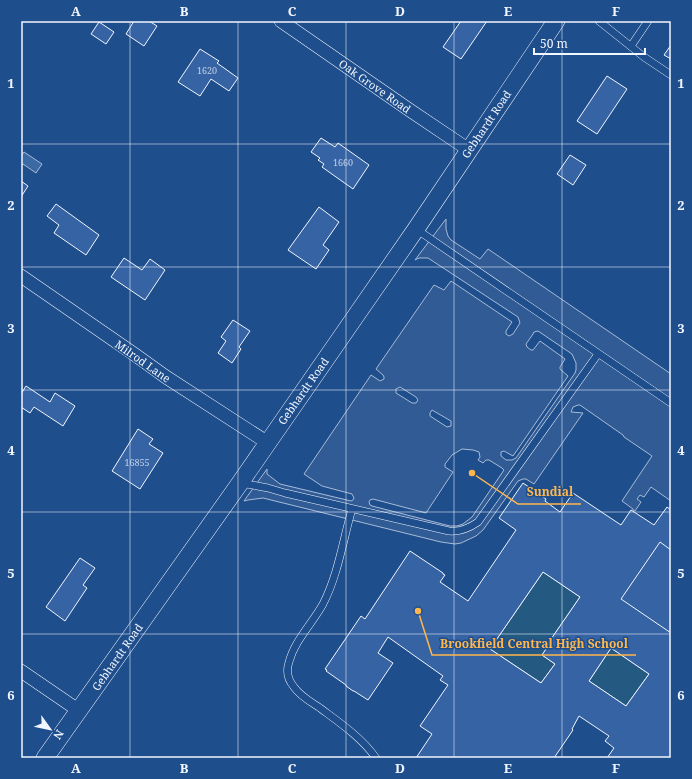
<svg xmlns="http://www.w3.org/2000/svg" width="692" height="779" viewBox="0 0 692 779" font-family="'Noto Serif',serif">
  <style>
    .green { fill: #245a82; stroke: #a8bbd7 }
    .parking { fill: #305b95; stroke: #a8bbd7; fill-rule: evenodd }
    .water { fill: #3b69a3; stroke: #a8bbd7 }
    .building { fill: #3563a3; stroke: #f2f6ff; fill-rule: evenodd }
    .lines { fill: none; stroke-linecap: round; stroke-linejoin: round }
    .service-casing { stroke: #f2f6ff; stroke-width: 8 }
    .minor-casing { stroke: #f2f6ff; stroke-width: 14 }
    .tertiary-casing { stroke: #f2f6ff; stroke-width: 18 }
    .service { stroke: #1f4e8c; stroke-width: 7 }
    .minor { stroke: #1f4e8c; stroke-width: 13 }
    .tertiary { stroke: #1f4e8c; stroke-width: 17 }
    .grid { fill: none; stroke: #f2f6ff; stroke-width: 1; stroke-opacity: 0.55 }
    .labels { text-anchor: middle; dominant-baseline: central; stroke-width: 3; stroke-linejoin: round; paint-order: stroke }
    .number-label { font-size: 9px; fill: #c3d1e8 }
    .street-label { font-size: 11px; fill: #f2f6ff; stroke: #1f4e8c }
    .leader { fill: none; stroke: #ffb74d; stroke-width: 1.5 }
    .callout-dot { fill: #ffb74d; stroke: #1f4e8c; stroke-width: 1.5 }
    .callout-label { font-size: 12px; text-anchor: middle; font-weight: bold; fill: #ffb74d; stroke: #1f4e8c; stroke-width: 3; stroke-linejoin: round; paint-order: stroke }
    .neatline { fill: none; stroke: #f2f6ff; stroke-width: 1.5 }
    .grid-label { font-size: 13px; text-anchor: middle; font-weight: bold; fill: #f2f6ff }
  </style>
  <rect width="100%" height="100%" fill="#1f4e8c"/>
  <g class="green">
    <polygon points="543,572 580,597 547,645 548,646 542,655 555,664 541,683 490,649"/>
    <polygon points="611,648 649,674 626,706 589,681"/>
  </g>
  <path class="parking" d="M 446,219 L 446,229 L 448,236 L 451,240 L 480,259 L 488,249 L 671,374 L 671,501 L 651,487 L 644,497 L 640,495 L 637,499 L 641,502 L 635,511 L 633,510 L 633,509 L 622,501 L 652,456 L 624,437 L 623,435 L 580,405 L 578,405 L 573,407 L 571,412 L 583,413 L 534,484 L 526,479 L 523,479 L 518,481 L 483,530 L 476,536 L 461,543 L 455,544 L 441,542 L 263,498 L 248,500 L 244,501 L 267,469 L 267,474 L 280,484 L 351,501 L 353,500 L 354,498 L 352,494 L 322,486 L 304,474 L 371,375 L 380,381 L 384,379 L 384,377 L 383,375 L 376,369 L 434,285 L 444,290 L 451,281 L 512,322 L 506,331 L 506,334 L 509,336 L 513,334 L 520,323 L 518,317 L 428,258 L 419,258 L 415,260 ZM 538,331 L 572,354 L 576,363 L 576,370 L 575,373 L 516,458 L 512,460 L 506,460 L 501,456 L 501,452 L 504,451 L 513,456 L 568,376 L 560,369 L 560,367 L 565,359 L 540,341 L 533,350 L 531,350 L 527,347 L 526,344 L 533,334 L 534,332 ZM 400,387 L 416,397 L 418,400 L 416,403 L 412,403 L 396,393 L 396,389 ZM 432,410 L 451,421 L 451,426 L 447,427 L 430,416 L 430,413 ZM 462,449 L 473,450 L 479,452 L 480,457 L 478,460 L 483,463 L 486,460 L 489,460 L 502,468 L 504,470 L 472,517 L 463,524 L 457,526 L 450,526 L 372,506 L 370,505 L 369,502 L 370,500 L 373,499 L 426,513 L 453,472 L 445,467 L 445,464 L 452,455 Z"/>
  <polygon class="water" points="24,152 42,164 36,173 23,164 21,166 21,156"/>
  <g class="building">
    <polygon points="134,21 149,21 157,26 144,46 126,34"/>
    <polygon points="461,21 487,21 461,59 443,47"/>
    <polygon points="99,22 114,32 106,44 91,34"/>
    <polygon points="671,45 671,59 664,55"/>
    <polygon points="200,49 219,61 217,63 238,78 229,91 211,79 200,96 178,82"/>
    <polygon points="607,76 627,89 597,134 577,121"/>
    <polygon points="321,138 335,147 338,143 369,165 353,189 322,167 324,164 318,160 320,158 311,152"/>
    <polygon points="570,155 586,165 573,185 557,174"/>
    <polygon points="21,181 28,186 21,197"/>
    <polygon points="56,204 99,235 86,255 54,233 59,225 47,216"/>
    <polygon points="319,207 339,222 323,245 329,250 316,269 288,250"/>
    <polygon points="124,258 142,270 150,259 165,270 145,300 111,277"/>
    <polygon points="233,320 250,331 239,347 241,349 232,363 218,353 226,341 221,337"/>
    <polygon points="26,386 50,402 55,393 75,406 63,426 34,407 30,413 21,407 21,394"/>
    <polygon points="138,429 153,439 149,444 163,453 140,489 112,471"/>
    <path d="M 523,483 L 546,499 L 545,501 L 560,512 L 573,493 L 621,525 L 631,510 L 654,525 L 667,507 L 671,510 L 671,758 L 607,758 L 614,748 L 605,741 L 609,736 L 579,716 L 572,729 L 573,730 L 554,758 L 416,758 L 432,734 L 420,726 L 448,685 L 440,680 L 443,676 L 388,637 L 378,653 L 393,663 L 368,700 L 354,691 L 353,691 L 346,686 L 346,685 L 326,671 L 327,670 L 325,669 L 361,616 L 365,619 L 410,551 L 443,573 L 443,574 L 445,575 L 440,582 L 468,601 L 516,530 L 499,518 ZM 543,572 L 580,597 L 547,645 L 548,646 L 542,655 L 555,664 L 541,683 L 490,649 ZM 611,648 L 649,674 L 626,706 L 589,681 Z"/>
    <polygon points="660,542 671,550 671,633 621,599"/>
    <polygon points="80,558 95,568 83,585 87,588 65,621 46,607"/>
  </g>
  <g class="lines">
    <defs>
      <g id="service">
        <polyline points="599,21 644,57 671,75"/>
        <polyline points="631,46 648,21"/>
        <polyline points="416,229 671,403"/>
        <path d="M 241,483 L 268,488 L 285,493 L 449,531 C 460,532 468,529 478,522 L 598,354"/>
        <path d="M 352,509 C 343,540 338,575 323,604 C 312,624 295,640 289,662 C 286,671 288,680 294,687 C 300,696 311,702 320,708 C 340,723 361,737 376,758"/>
      </g>
      <g id="minor">
        <polyline points="281,21 411,111 469,150"/>
        <polyline points="21,276 134,354 166,377 268,443"/>
        <polyline points="21,671 78,710"/>
      </g>
      <polyline id="tertiary" points="45,758 240,483 416,229 556,21"/>
    </defs>
    <use href="#service" class="service-casing"/>
    <use href="#minor" class="minor-casing"/>
    <use href="#tertiary" class="tertiary-casing"/>
    <use href="#service" class="service"/>
    <use href="#minor" class="minor"/>
    <use href="#tertiary" class="tertiary"/>
  </g>
  <path class="grid" d="M 130,21 L 130,758M 238,21 L 238,758M 346,21 L 346,758M 454,21 L 454,758M 562,21 L 562,758M 21,144 L 671,144M 21,267 L 671,267M 21,390 L 671,390M 21,512 L 671,512M 21,634 L 671,634"/>
  <g class="labels">
    <g class="number-label">
      <text x="207" y="70">1620</text>
      <text x="343" y="162">1660</text>
      <text x="137" y="462">16855</text>
    </g>
    <g class="street-label">
      <text transform="translate(375 86) rotate(35)">Oak Grove Road</text>
      <text transform="translate(486 124) rotate(-56)">Gebhardt Road</text>
      <text transform="translate(143 361) rotate(35)">Milrod Lane</text>
      <text transform="translate(303 391) rotate(-55)">Gebhardt Road</text>
      <text transform="translate(117 657) rotate(-55)">Gebhardt Road</text>
    </g>
  </g>
  <path class="leader" d="M472 473L518 504H581M418 611L432 655H636"/>
  <g class="callout-dot">
    <circle cx="472" cy="473" r="4"/>
    <circle cx="418" cy="611" r="4"/>
  </g>
  <g class="callout-label">
    <text x="550" y="496">Sundial</text>
    <text x="534" y="648">Brookfield Central High School</text>
  </g>
  <rect width="692" height="779" fill="none" stroke="#1f4e8c" stroke-width="44"/>
  <g transform="translate(50 729) rotate(123)" stroke="#1f4e8c" stroke-width="3" paint-order="stroke">
  <path d="M0-3L7 15L0 10L-7 15Z" fill="#f2f6ff"/>
  <text y="-6" font-size="11" font-weight="bold" text-anchor="middle" fill="#f2f6ff">N</text>
  </g>
  <path d="M534 48v6h111v-6" fill="none" stroke="#f2f6ff" stroke-width="2"/>
  <text x="540" y="48" font-size="12" fill="#f2f6ff" stroke="#1f4e8c" stroke-width="3" paint-order="stroke">50 m</text>
  <rect x="22" y="22" width="648" height="735" class="neatline"/>
  <g class="grid-label">
    <text x="76" y="16">A</text>
    <text x="184" y="16">B</text>
    <text x="292" y="16">C</text>
    <text x="400" y="16">D</text>
    <text x="508" y="16">E</text>
    <text x="616" y="16">F</text>
    <text x="11" y="88">1</text>
    <text x="681" y="88">1</text>
    <text x="11" y="210">2</text>
    <text x="681" y="210">2</text>
    <text x="11" y="333">3</text>
    <text x="681" y="333">3</text>
    <text x="11" y="455">4</text>
    <text x="681" y="455">4</text>
    <text x="11" y="578">5</text>
    <text x="681" y="578">5</text>
    <text x="11" y="700">6</text>
    <text x="681" y="700">6</text>
    <text x="76" y="773">A</text>
    <text x="184" y="773">B</text>
    <text x="292" y="773">C</text>
    <text x="400" y="773">D</text>
    <text x="508" y="773">E</text>
    <text x="616" y="773">F</text>
  </g>
</svg>
